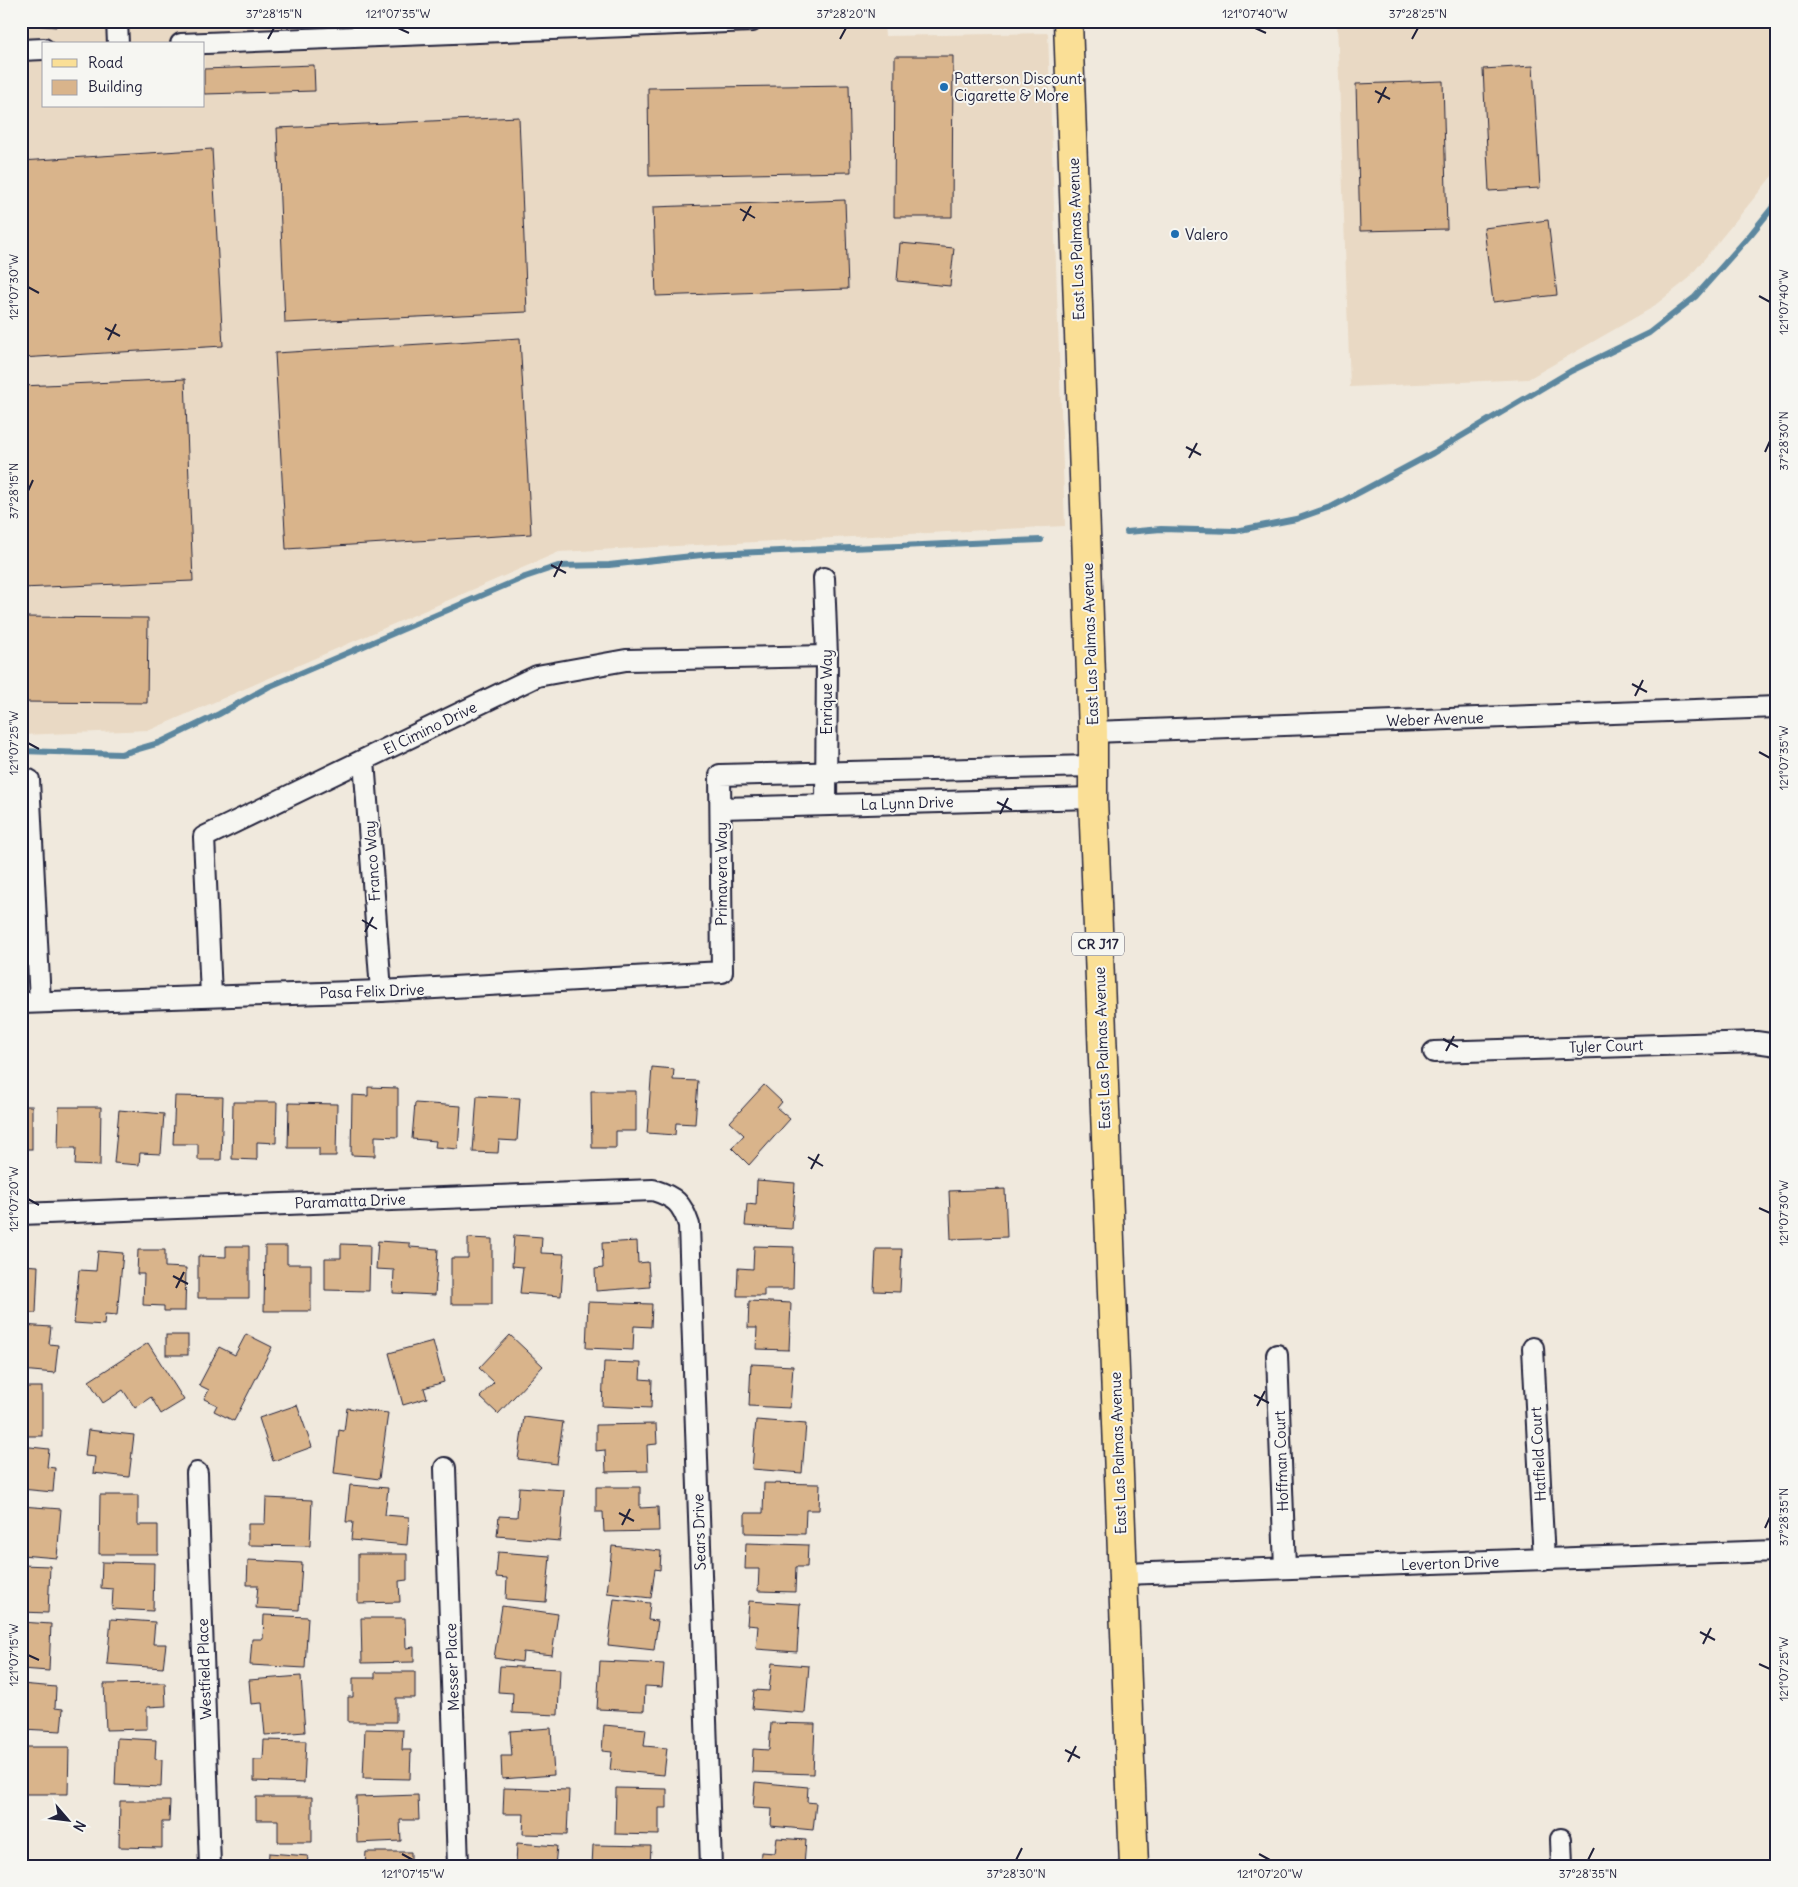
<svg xmlns="http://www.w3.org/2000/svg" width="1798" height="1887" viewBox="0 0 1798 1887" font-family="Delius,sans-serif">
  <style>
    .built { fill: #e9d9c4; fill-rule: evenodd }
    .lines { fill: none; stroke-linecap: round; stroke-linejoin: round }
    .stream { stroke: #5c879f; stroke-width: 6 }
    .building { fill: #d9b48b; stroke: #22223b }
    .minor-casing { stroke: #22223b; stroke-width: 24 }
    .primary-casing { stroke: #22223b; stroke-width: 31 }
    .minor { stroke: #f6f6f2; stroke-width: 20 }
    .primary { stroke: #fadf96; stroke-width: 28 }
    .ticks { fill: none; stroke: #22223b; stroke-width: 2 }
    .poi-dot { fill: #1f6fb2; stroke: #f6f6f2; stroke-width: 2 }
    .labels { text-anchor: middle; dominant-baseline: central; stroke-width: 4; stroke-linejoin: round; paint-order: stroke }
    .shield { fill: #f6f6f2; stroke: #626272; stroke-width: 1 }
    .shield-label { font-size: 14px; font-weight: bold; fill: #22223b }
    .poi-label { font-size: 15px; fill: #22223b; stroke: #f6f6f2; text-anchor: start }
    .street-label { font-size: 15px; fill: #22223b; stroke: #f6f6f2 }
    .neatline { fill: none; stroke: #22223b; stroke-width: 2 }
    .ticks-label { font-size: 12px; text-anchor: middle; fill: #22223b }
  </style>
  <rect width="100%" height="100%" fill="#f0e9dd"/>
  <filter id="ink" filterUnits="userSpaceOnUse"><feTurbulence type="fractalNoise" baseFrequency=".02" numOctaves="2"/><feDisplacementMap in="SourceGraphic" scale="10" xChannelSelector="R" yChannelSelector="G"/><feConvolveMatrix kernelMatrix="1 2 1 2 8 2 1 2 1" color-interpolation-filters="sRGB"/></filter>
  <g filter="url(#ink)">
    <g class="built">
      <path d="M 21,21 L 1051,21 L 1051,25 L 884,25 L 885,36 L 1048,33 L 1065,526 L 559,552 L 150,730 L 21,735 ZM 44,44 L 204,44 L 204,106 L 44,106 Z"/>
      <polygon points="1337,21 1777,21 1777,170 1687,280 1650,309 1528,379 1350,387"/>
    </g>
    <g class="lines">
      <g class="stream">
        <polyline points="1127,532 1161,529 1235,531 1296,519 1333,506 1360,492 1433,453 1571,371 1649,333 1695,297 1751,234 1777,202"/>
        <polyline points="21,751 121,754 159,743 219,714 268,687 525,577 558,566 609,565 711,554 1041,540"/>
      </g>
    </g>
    <g class="building">
      <polygon points="21,21 56,21 56,27 21,24"/>
      <polygon points="895,56 953,56 952,217 894,217"/>
      <polygon points="314,65 315,91 204,94 204,69"/>
      <polygon points="1533,66 1540,188 1489,191 1483,69"/>
      <polygon points="1443,81 1447,229 1360,231 1356,84"/>
      <polygon points="849,85 851,172 649,176 648,88"/>
      <polygon points="519,117 527,312 285,323 277,128"/>
      <polygon points="212,149 223,346 21,358 21,161"/>
      <polygon points="845,200 848,289 656,296 653,207"/>
      <polygon points="1548,220 1557,295 1493,302 1484,228"/>
      <polygon points="900,243 954,248 950,286 897,281"/>
      <polygon points="520,338 531,534 286,549 275,353"/>
      <polygon points="185,379 193,581 21,588 21,386"/>
      <polygon points="21,617 148,618 147,703 21,702"/>
      <polygon points="652,1067 674,1069 673,1080 698,1081 695,1124 676,1123 675,1135 647,1133"/>
      <polygon points="764,1085 782,1102 777,1108 790,1119 749,1165 732,1148 744,1135 730,1122"/>
      <polygon points="368,1087 398,1088 398,1137 375,1136 375,1156 351,1155 352,1095 368,1096"/>
      <polygon points="591,1091 636,1091 636,1131 616,1131 616,1148 592,1148"/>
      <polygon points="175,1096 223,1097 221,1160 198,1160 198,1144 173,1144"/>
      <polygon points="477,1096 520,1098 517,1141 499,1140 498,1153 473,1152"/>
      <polygon points="233,1102 277,1102 276,1143 257,1142 257,1160 232,1159"/>
      <polygon points="289,1103 337,1104 336,1156 319,1156 319,1148 288,1148"/>
      <polygon points="415,1103 461,1106 458,1149 435,1147 436,1141 412,1139"/>
      <rect x="21" y="1106" width="11" height="43"/>
      <polygon points="59,1107 101,1107 100,1166 75,1165 76,1148 58,1148"/>
      <polygon points="119,1110 164,1114 161,1154 140,1153 139,1165 114,1163"/>
      <polygon points="757,1180 795,1183 792,1229 745,1226 747,1204 756,1205"/>
      <polygon points="1005,1189 1007,1237 951,1239 949,1191"/>
      <polygon points="514,1235 542,1237 541,1253 564,1254 561,1296 520,1293 523,1267 512,1266"/>
      <polygon points="468,1238 492,1239 492,1304 451,1304 451,1258 468,1258"/>
      <polygon points="378,1241 410,1243 410,1247 438,1249 435,1295 393,1293 394,1270 376,1269"/>
      <polygon points="637,1241 638,1263 648,1262 650,1287 596,1291 595,1269 603,1268 602,1243"/>
      <polygon points="341,1244 370,1245 369,1291 325,1290 325,1258 341,1258"/>
      <polygon points="226,1246 249,1246 249,1298 198,1298 198,1256 226,1257"/>
      <polygon points="265,1246 287,1246 287,1264 311,1264 311,1311 264,1311"/>
      <polygon points="754,1246 794,1247 793,1289 764,1289 764,1296 737,1296 738,1268 753,1269"/>
      <polygon points="876,1249 902,1249 900,1292 874,1291"/>
      <polygon points="138,1250 165,1250 165,1267 186,1268 185,1311 164,1311 164,1306 143,1305 144,1274 137,1274"/>
      <polygon points="98,1251 123,1253 117,1315 105,1314 104,1325 74,1323 79,1270 96,1271"/>
      <polygon points="21,1265 38,1266 36,1313 21,1313"/>
      <polygon points="749,1301 791,1303 789,1350 756,1349 757,1328 748,1328"/>
      <polygon points="588,1302 652,1304 651,1327 634,1326 633,1350 586,1348"/>
      <polygon points="21,1325 51,1327 49,1344 58,1345 55,1373 21,1370"/>
      <polygon points="246,1334 272,1347 234,1421 214,1411 217,1405 204,1399 209,1390 199,1385 219,1347 235,1355"/>
      <rect x="166" y="1335" width="22" height="20"/>
      <polygon points="510,1335 543,1366 498,1414 480,1397 494,1382 479,1368"/>
      <polygon points="433,1341 444,1382 424,1388 427,1398 403,1405 389,1353"/>
      <polygon points="148,1343 184,1400 161,1414 151,1397 135,1408 123,1390 103,1403 89,1381"/>
      <polygon points="604,1362 641,1363 640,1379 652,1380 651,1408 602,1406"/>
      <polygon points="751,1364 793,1366 790,1408 749,1406"/>
      <rect x="21" y="1387" width="21" height="49"/>
      <polygon points="297,1405 312,1447 273,1461 259,1418"/>
      <polygon points="347,1408 388,1413 379,1479 334,1473 339,1430 344,1431"/>
      <polygon points="524,1417 563,1422 557,1464 518,1459"/>
      <polygon points="756,1420 806,1424 802,1473 752,1469"/>
      <polygon points="656,1424 657,1444 647,1445 648,1471 606,1472 605,1450 596,1451 596,1425"/>
      <polygon points="88,1430 134,1435 129,1477 93,1473 95,1457 85,1456"/>
      <polygon points="21,1446 49,1449 47,1467 55,1468 53,1492 21,1489"/>
      <polygon points="764,1483 820,1484 819,1510 806,1510 805,1534 745,1533 745,1513 763,1513"/>
      <polygon points="350,1485 388,1488 385,1515 409,1517 407,1545 351,1540 353,1522 346,1522"/>
      <polygon points="519,1487 564,1490 560,1541 497,1536 499,1516 517,1517"/>
      <polygon points="596,1487 640,1487 640,1508 658,1507 659,1531 604,1532 603,1512 596,1512"/>
      <polygon points="100,1495 138,1495 138,1525 158,1525 158,1554 99,1554"/>
      <polygon points="266,1498 312,1500 310,1546 248,1545 248,1524 265,1524"/>
      <polygon points="21,1506 61,1509 57,1558 21,1555"/>
      <polygon points="746,1543 808,1545 807,1567 796,1567 795,1592 758,1591 759,1569 745,1569"/>
      <polygon points="612,1546 661,1551 660,1570 655,1569 651,1598 607,1593"/>
      <polygon points="498,1552 550,1556 546,1602 506,1599 507,1578 496,1577"/>
      <polygon points="358,1554 407,1554 407,1580 399,1581 400,1602 358,1603"/>
      <polygon points="248,1560 302,1563 299,1610 256,1608 258,1585 247,1585"/>
      <polygon points="102,1562 154,1563 153,1611 112,1609 113,1589 101,1588"/>
      <polygon points="21,1565 50,1566 48,1613 21,1612"/>
      <polygon points="614,1599 650,1603 648,1620 658,1621 654,1650 608,1645"/>
      <polygon points="749,1601 800,1604 797,1652 756,1649 758,1626 747,1625"/>
      <polygon points="502,1606 558,1614 552,1655 523,1652 522,1662 494,1658"/>
      <polygon points="264,1615 308,1617 305,1668 250,1665 252,1639 263,1639"/>
      <polygon points="361,1618 405,1618 406,1648 414,1647 414,1662 362,1663"/>
      <polygon points="111,1619 155,1622 153,1644 166,1644 163,1668 107,1664"/>
      <polygon points="21,1622 51,1624 49,1671 21,1669"/>
      <polygon points="600,1661 664,1664 662,1687 645,1686 644,1711 597,1709"/>
      <polygon points="772,1663 809,1666 805,1713 752,1709 754,1690 769,1691"/>
      <polygon points="500,1666 560,1669 558,1715 512,1713 513,1693 498,1692"/>
      <polygon points="375,1672 415,1672 415,1698 396,1698 396,1722 348,1722 348,1697 353,1697 353,1678 375,1678"/>
      <polygon points="301,1676 305,1732 265,1735 262,1703 251,1704 249,1680"/>
      <polygon points="165,1683 166,1706 147,1707 147,1729 106,1730 104,1684"/>
      <polygon points="21,1684 56,1687 55,1708 63,1709 61,1731 21,1729"/>
      <polygon points="771,1723 815,1724 813,1774 752,1772 753,1749 769,1750"/>
      <polygon points="604,1725 646,1729 644,1746 667,1748 664,1775 610,1770 612,1752 602,1751"/>
      <polygon points="551,1728 554,1775 502,1779 501,1756 512,1756 510,1731"/>
      <polygon points="365,1729 403,1730 402,1750 411,1750 410,1779 363,1778"/>
      <polygon points="117,1738 156,1740 155,1759 162,1760 161,1787 115,1785"/>
      <polygon points="264,1740 306,1741 304,1783 254,1781 254,1760 263,1760"/>
      <polygon points="24,1747 69,1747 68,1794 21,1794"/>
      <polygon points="755,1782 808,1787 807,1802 816,1803 813,1830 771,1826 772,1809 753,1808"/>
      <polygon points="504,1788 569,1790 567,1835 523,1834 524,1814 503,1814"/>
      <polygon points="616,1788 667,1789 667,1808 659,1808 659,1835 615,1834"/>
      <polygon points="418,1795 419,1820 400,1820 401,1841 357,1843 356,1797"/>
      <polygon points="256,1797 312,1797 312,1842 278,1842 278,1820 256,1820"/>
      <polygon points="120,1801 170,1801 169,1822 162,1822 162,1848 119,1847"/>
      <polygon points="777,1838 806,1840 804,1866 760,1866 761,1852 775,1853"/>
      <polygon points="517,1843 557,1846 555,1866 516,1866"/>
      <polygon points="593,1845 651,1846 650,1866 592,1866"/>
      <polygon points="366,1852 411,1852 411,1866 365,1866"/>
      <polygon points="269,1853 308,1856 307,1866 268,1866"/>
      <polygon points="110,1860 153,1862 153,1866 110,1866"/>
    </g>
    <g class="lines">
      <defs>
        <g id="minor">
          <polyline points="117,21 118,44"/>
          <polyline points="181,44 752,21"/>
          <polyline points="21,50 44,49"/>
          <polyline points="824,578 827,656 826,805"/>
          <polyline points="1093,732 1777,707"/>
          <polyline points="364,760 381,991"/>
          <polyline points="29,780 40,1002"/>
          <polyline points="721,808 1093,798"/>
          <polyline points="211,996 204,837 537,676 626,660 827,656"/>
          <polyline points="21,1003 381,991 722,972 720,775 1092,766"/>
          <polyline points="1434,1052 1756,1042 1777,1045"/>
          <path d="M 21,1214 L 653,1190 C 675,1197 682,1203 689,1225 L 711,1866"/>
          <polyline points="1533,1348 1544,1560"/>
          <polyline points="1277,1355 1285,1568"/>
          <polyline points="445,1468 458,1866"/>
          <polyline points="197,1473 210,1866"/>
          <polyline points="1123,1574 1777,1551"/>
          <polyline points="1561,1839 1562,1866"/>
        </g>
        <polyline id="primary" points="1068,21 1093,732 1093,798 1134,1866"/>
      </defs>
      <use href="#minor" class="minor-casing"/>
      <use href="#primary" class="primary-casing"/>
      <use href="#minor" class="minor"/>
      <use href="#primary" class="primary"/>
    </g>
  </g>
  <path class="ticks" d="M 398,28 L 409,33M 1255,28 L 1266,33M 268,39 L 274,28M 840,39 L 846,28M 1412,39 L 1418,28M 1375,91 L 1390,99M 1378,103 L 1386,87M 740,209 L 755,218M 743,221 L 751,206M 28,287 L 39,293M 1759,296 L 1770,302M 105,328 L 120,336M 108,340 L 116,324M 1186,447 L 1201,455M 1765,452 L 1770,441M 1189,458 L 1197,443M 28,491 L 33,480M 551,565 L 566,573M 554,577 L 562,561M 1632,684 L 1647,692M 1635,696 L 1643,680M 28,743 L 39,749M 1759,752 L 1770,758M 997,802 L 1012,810M 1000,814 L 1008,798M 362,920 L 377,929M 365,932 L 373,917M 1443,1039 L 1458,1047M 1446,1051 L 1454,1036M 808,1157 L 823,1166M 811,1169 L 819,1154M 28,1199 L 39,1205M 1759,1208 L 1770,1213M 173,1276 L 188,1284M 176,1288 L 184,1272M 1254,1395 L 1269,1403M 1257,1406 L 1265,1391M 619,1513 L 634,1521M 622,1525 L 630,1509M 1765,1528 L 1770,1517M 1700,1632 L 1715,1640M 1703,1644 L 1711,1628M 28,1655 L 39,1660M 1759,1664 L 1770,1669M 1065,1750 L 1080,1758M 1068,1762 L 1076,1746M 402,1854 L 413,1860M 1259,1854 L 1270,1860M 1016,1860 L 1022,1848M 1588,1860 L 1594,1848"/>
  <g class="poi-dot">
    <circle cx="944" cy="87" r="5"/>
    <circle cx="1175" cy="234" r="5"/>
  </g>
  <g class="labels">
    <rect class="shield" x="1072" y="932.5" width="52" height="23" rx="4"/>
    <g class="shield-label">
      <text x="1098" y="944">CR J17</text>
    </g>
    <g class="poi-label">
      <text x="954" y="78">Patterson Discount<tspan x="954" dy="17">Cigarette &amp; More</tspan></text>
      <text x="1185" y="234">Valero</text>
    </g>
    <g class="street-label">
      <text transform="translate(1076 239) rotate(-92)">East Las Palmas Avenue</text>
      <text transform="translate(1090 644) rotate(-92)">East Las Palmas Avenue</text>
      <text transform="translate(826 692) rotate(-90)">Enrique Way</text>
      <text transform="translate(1435 719) rotate(-2)">Weber Avenue</text>
      <text transform="translate(430 728) rotate(-26)">El Cimino Drive</text>
      <text transform="translate(907 803) rotate(-2)">La Lynn Drive</text>
      <text transform="translate(372 861) rotate(-94)">Franco Way</text>
      <text transform="translate(721 874) rotate(-90)">Primavera Way</text>
      <text transform="translate(372 991) rotate(-2)">Pasa Felix Drive</text>
      <text transform="translate(1606 1046) rotate(-2)">Tyler Court</text>
      <text transform="translate(1102 1048) rotate(-92)">East Las Palmas Avenue</text>
      <text transform="translate(350 1201) rotate(-2)">Paramatta Drive</text>
      <text transform="translate(1118 1453) rotate(-92)">East Las Palmas Avenue</text>
      <text transform="translate(1538 1454) rotate(-93)">Hatfield Court</text>
      <text transform="translate(1281 1461) rotate(-92)">Hoffman Court</text>
      <text transform="translate(699 1532) rotate(-92)">Sears Drive</text>
      <text transform="translate(1450 1563) rotate(-2)">Leverton Drive</text>
      <text transform="translate(452 1667) rotate(-92)">Messer Place</text>
      <text transform="translate(204 1669) rotate(-92)">Westfield Place</text>
    </g>
  </g>
  <rect width="1798" height="1887" fill="none" stroke="#f6f6f2" stroke-width="55"/>
  <rect x="42" y="42" width="162" height="65" fill="#f6f6f2" stroke="#a1a1a9"/>
  <rect x="52" y="59" width="25" height="8" fill="#fadf96" stroke="#a1a1a9"/>
  <text x="88" y="68" font-size="15" fill="#22223b">Road</text>
  <rect x="52" y="80" width="25" height="15" fill="#d9b48b" stroke="#a1a1a9"/>
  <text x="88" y="92" font-size="15" fill="#22223b">Building</text>
  <g transform="translate(68 1820) rotate(118)" stroke="#f6f6f2" stroke-width="4" paint-order="stroke">
  <path d="M0-4L9 19L0 12L-9 19Z" fill="#22223b"/>
  <text y="-8" font-size="14" font-weight="bold" text-anchor="middle" fill="#22223b">N</text>
  </g>
  <rect x="28" y="28" width="1742" height="1832" class="neatline"/>
  <g class="ticks-label">
    <text x="274" y="18">37°28'15"N</text>
    <text x="398" y="18">121°07'35"W</text>
    <text x="846" y="18">37°28'20"N</text>
    <text x="1255" y="18">121°07'40"W</text>
    <text x="1418" y="18">37°28'25"N</text>
    <text transform="translate(14 287) rotate(-90)" y="4">121°07'30"W</text>
    <text transform="translate(1784 302) rotate(-90)" y="4">121°07'40"W</text>
    <text transform="translate(1784 441) rotate(-90)" y="4">37°28'30"N</text>
    <text transform="translate(14 491) rotate(-90)" y="4">37°28'15"N</text>
    <text transform="translate(14 743) rotate(-90)" y="4">121°07'25"W</text>
    <text transform="translate(1784 758) rotate(-90)" y="4">121°07'35"W</text>
    <text transform="translate(14 1199) rotate(-90)" y="4">121°07'20"W</text>
    <text transform="translate(1784 1213) rotate(-90)" y="4">121°07'30"W</text>
    <text transform="translate(1784 1517) rotate(-90)" y="4">37°28'35"N</text>
    <text transform="translate(14 1655) rotate(-90)" y="4">121°07'15"W</text>
    <text transform="translate(1784 1669) rotate(-90)" y="4">121°07'25"W</text>
    <text x="413" y="1878">121°07'15"W</text>
    <text x="1016" y="1878">37°28'30"N</text>
    <text x="1270" y="1878">121°07'20"W</text>
    <text x="1588" y="1878">37°28'35"N</text>
  </g>
</svg>
